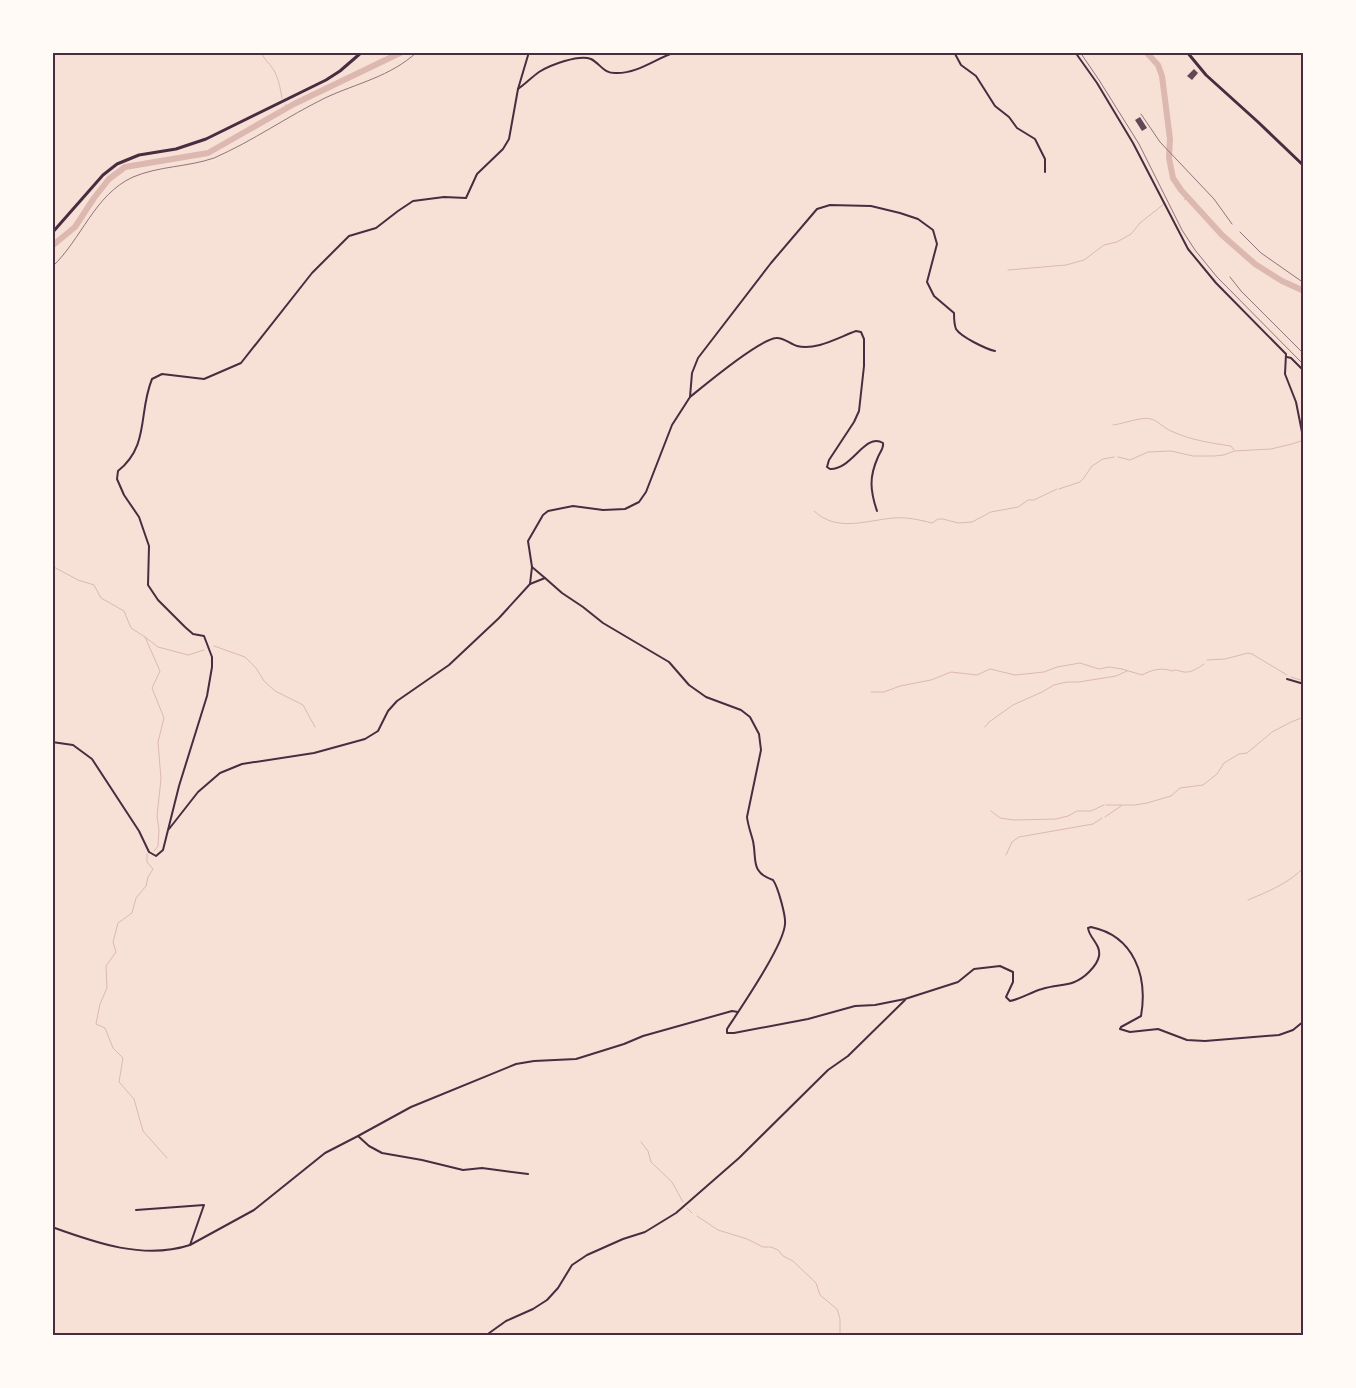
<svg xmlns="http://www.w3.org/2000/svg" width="1356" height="1388" viewBox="0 0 1356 1388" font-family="'DejaVu Sans',sans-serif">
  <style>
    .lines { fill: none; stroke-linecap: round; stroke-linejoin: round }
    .stream { stroke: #dcb8b0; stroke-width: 1 }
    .river { stroke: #dcb8b0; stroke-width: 6 }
    .building { fill: #644757 }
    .minor { stroke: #4a2c40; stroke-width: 2 }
    .primary { stroke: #4a2c40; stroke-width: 3 }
    .rail { stroke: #8f747c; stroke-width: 1 }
    .neatline { fill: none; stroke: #4a2c40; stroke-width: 2 }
  </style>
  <rect width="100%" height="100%" fill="#f7e1d7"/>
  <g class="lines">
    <g class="stream">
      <path d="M 261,52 C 264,59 267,61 271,66 C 278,75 280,87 282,98"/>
      <polyline points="285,104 287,108"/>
      <polyline points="1184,200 1188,198"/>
      <polyline points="1008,270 1066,265 1084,260 1104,245 1117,242 1131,234 1140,223 1164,204"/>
      <path d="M 1113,425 C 1123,424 1143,416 1151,419 C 1158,421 1164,428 1171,431 C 1190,440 1211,443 1231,446 L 1234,450"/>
      <polyline points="1118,457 1130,460 1148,452 1171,451 1193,456 1214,456 1224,455 1234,451 1271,449 1292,444 1301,441"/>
      <polyline points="1059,489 1080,482 1083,479 1092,466 1103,459 1114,457"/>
      <path d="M 814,511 C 837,533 867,520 894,518 C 908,517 920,520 932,523 L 938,519 L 943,519 L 958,523 L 972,522 L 991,512 L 1018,507 L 1028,500 L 1034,500 L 1057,489"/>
      <polyline points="52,566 78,580 94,585 101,598 124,611 131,628 145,637 160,671 152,688 164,718 158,742 161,779 157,816 159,830 158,846 154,851"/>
      <polyline points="145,637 158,647 188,655 204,650"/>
      <polyline points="214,646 245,657 256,668 264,681 275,691 303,705 315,727"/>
      <polyline points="1207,660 1225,659 1248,653 1252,654 1287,675"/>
      <polyline points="1291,677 1304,681"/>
      <path d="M 871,692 L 884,692 L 900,686 L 931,680 L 951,672 L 977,675 L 990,669 L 1015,675 L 1044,672 L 1057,667 L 1080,663 L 1099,669 L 1109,667 L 1122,669 L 1142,675 C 1151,670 1162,667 1172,671 C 1177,669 1178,671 1184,672 C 1191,673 1198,668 1204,664"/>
      <polyline points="985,727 989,722 1013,705 1042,692 1054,685 1067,682 1079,682 1116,676 1127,671"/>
      <polyline points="1106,805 1135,805 1147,803 1171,796 1180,788 1203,785 1217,774 1224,763 1239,754 1247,753 1272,732 1291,722 1304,717"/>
      <polyline points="991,811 1000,818 1014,820 1056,819 1068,816 1077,811 1091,811 1104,805"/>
      <polyline points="1105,817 1121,806"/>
      <polyline points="147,854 147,862 153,869 148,877 146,886 136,898 132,913 118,923 113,942 116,952 106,966 107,988 100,1004 96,1024 105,1028 113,1048 123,1058 119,1082 134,1099 143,1131 167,1158"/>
      <polyline points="1006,855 1012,842 1019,837 1093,824 1102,818"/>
      <path d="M 1248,900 C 1267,892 1290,883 1304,867"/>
      <polyline points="641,1142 648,1151 651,1162 672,1182 683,1202"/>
      <polyline points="687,1208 692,1213"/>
      <polyline points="697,1216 718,1230 747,1239 763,1247 771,1247 778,1250 783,1256 793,1261 816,1283 820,1295 837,1309 840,1319 840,1336"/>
    </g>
    <g class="river">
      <polyline points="1146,52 1158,65 1162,76 1170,139 1169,158 1173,178 1181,190 1222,235 1255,264 1282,281 1304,291"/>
      <polyline points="52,246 75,227 94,198 109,179 125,167 208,153 294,104 402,52"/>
    </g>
  </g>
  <g class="building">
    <polygon points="1194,69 1198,73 1192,80 1187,76"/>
    <polygon points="1140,117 1147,128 1142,131 1135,120"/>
  </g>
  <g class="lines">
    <g class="minor">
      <polyline points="693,52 701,52"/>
      <polyline points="954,52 961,65 976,76 995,106 1009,117 1017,128 1035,139 1045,159 1045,172"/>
      <polyline points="1075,52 1097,83 1133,143 1188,249 1216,283 1286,354 1285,374 1296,402 1304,442"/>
      <path d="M 518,89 C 525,84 532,77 539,72 C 550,65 579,54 591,59 C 601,64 603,74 617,73 C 639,73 656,58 676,52"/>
      <polyline points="1287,357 1291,358 1304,371"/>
      <path d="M 690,397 C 706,384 758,340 776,338 C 783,337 790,344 797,346 C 816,351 839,337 856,331 L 861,332 L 864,339 L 864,366 L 859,411 L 854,422 L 829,460 L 827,467 L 830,469 C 852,470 865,432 883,443 C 884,448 880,452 878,457 C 869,477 870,490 877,511"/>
      <polyline points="532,567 545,578"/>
      <path d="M 530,584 L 532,567 L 528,541 L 543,515 L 548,511 L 573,506 L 603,510 L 625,509 L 639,502 L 646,492 L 672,425 L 690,397 L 692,373 L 698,358 L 771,263 L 817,209 L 830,205 L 871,206 L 900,213 L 918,219 L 933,230 L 937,244 L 927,282 L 934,296 L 954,313 C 954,318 954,324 956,329 C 961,337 986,349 995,351"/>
      <polyline points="1287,679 1304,684"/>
      <path d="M 52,742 L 73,745 L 92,759 L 139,831 L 149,852 L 156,856 L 163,850 L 179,786 L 207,696 L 212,667 L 212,657 L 204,636 L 193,634 L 185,627 L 158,600 L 148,585 L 149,546 L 139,517 L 124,495 L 117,479 L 118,471 C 150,445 138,413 152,379 L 162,374 L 204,379 L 241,363 L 312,273 L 349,236 L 376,228 L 398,211 L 413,201 L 444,197 L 466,198 L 477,174 L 503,149 L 509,139 L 518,89 L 529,52"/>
      <path d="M 169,829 L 198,792 L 220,773 L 242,764 L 314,753 L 365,739 L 378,731 L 388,711 L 397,701 L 449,665 L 499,618 L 530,584 L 545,578 L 562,593 L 583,607 L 603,623 L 669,662 L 689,685 L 706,697 L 741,710 L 750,717 L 759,734 L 761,750 L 747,817 C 748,826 751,833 753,841 C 757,860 750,872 773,880 C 778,887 786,916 785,924 C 784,945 740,1009 727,1029 L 727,1033 L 734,1033 L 808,1019 L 855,1006 L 875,1005 L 905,999 L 958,982 L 974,969 L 1000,966 L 1013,972 L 1013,982 L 1006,997 L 1010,1001 C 1021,999 1031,992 1042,989 C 1061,983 1073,988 1089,972 C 1093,968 1098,962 1099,956 C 1101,944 1089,938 1088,928 L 1091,927 C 1134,936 1148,976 1141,1016 L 1121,1027 L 1120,1029 L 1130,1032 L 1158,1029 L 1187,1040 L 1205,1041 L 1279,1035 L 1293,1030 L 1304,1021"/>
      <polyline points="358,1136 369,1146 382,1153 422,1160 463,1170 482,1168 528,1174"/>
      <polyline points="136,1210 204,1205 190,1245"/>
      <path d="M 52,1227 C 96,1243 144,1260 190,1245 L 254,1210 L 325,1153 L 358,1136 L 411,1107 L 516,1064 L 534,1061 L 576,1059 L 624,1044 L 643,1036 L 732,1011 L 738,1012"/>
      <polyline points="485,1336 506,1321 533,1309 547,1300 558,1288 572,1265 587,1255 623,1239 645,1232 676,1213 739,1158 828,1070 848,1056 905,1000"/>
    </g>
    <g class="primary">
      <polyline points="1187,52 1206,75 1258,122 1304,166"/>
      <polyline points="52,233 103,175 117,164 139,155 176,149 206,139 326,80 340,71 362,52"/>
    </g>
    <g class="rail">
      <polyline points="1080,52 1099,80 1139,144 1182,230 1195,250 1217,277 1304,365"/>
      <polyline points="1141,114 1160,142 1214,199 1232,224"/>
      <polyline points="1240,232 1261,253 1304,283"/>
      <path d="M 52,267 C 82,239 94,195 133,177 C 159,166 188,167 214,158 C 253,141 288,116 325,98 C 357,83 390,77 417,52"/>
      <polyline points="1230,277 1241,291 1304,354"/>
    </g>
  </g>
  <rect width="1356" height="1388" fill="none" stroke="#fffaf5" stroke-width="108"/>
  <rect x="54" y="54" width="1248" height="1280" class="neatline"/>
</svg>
